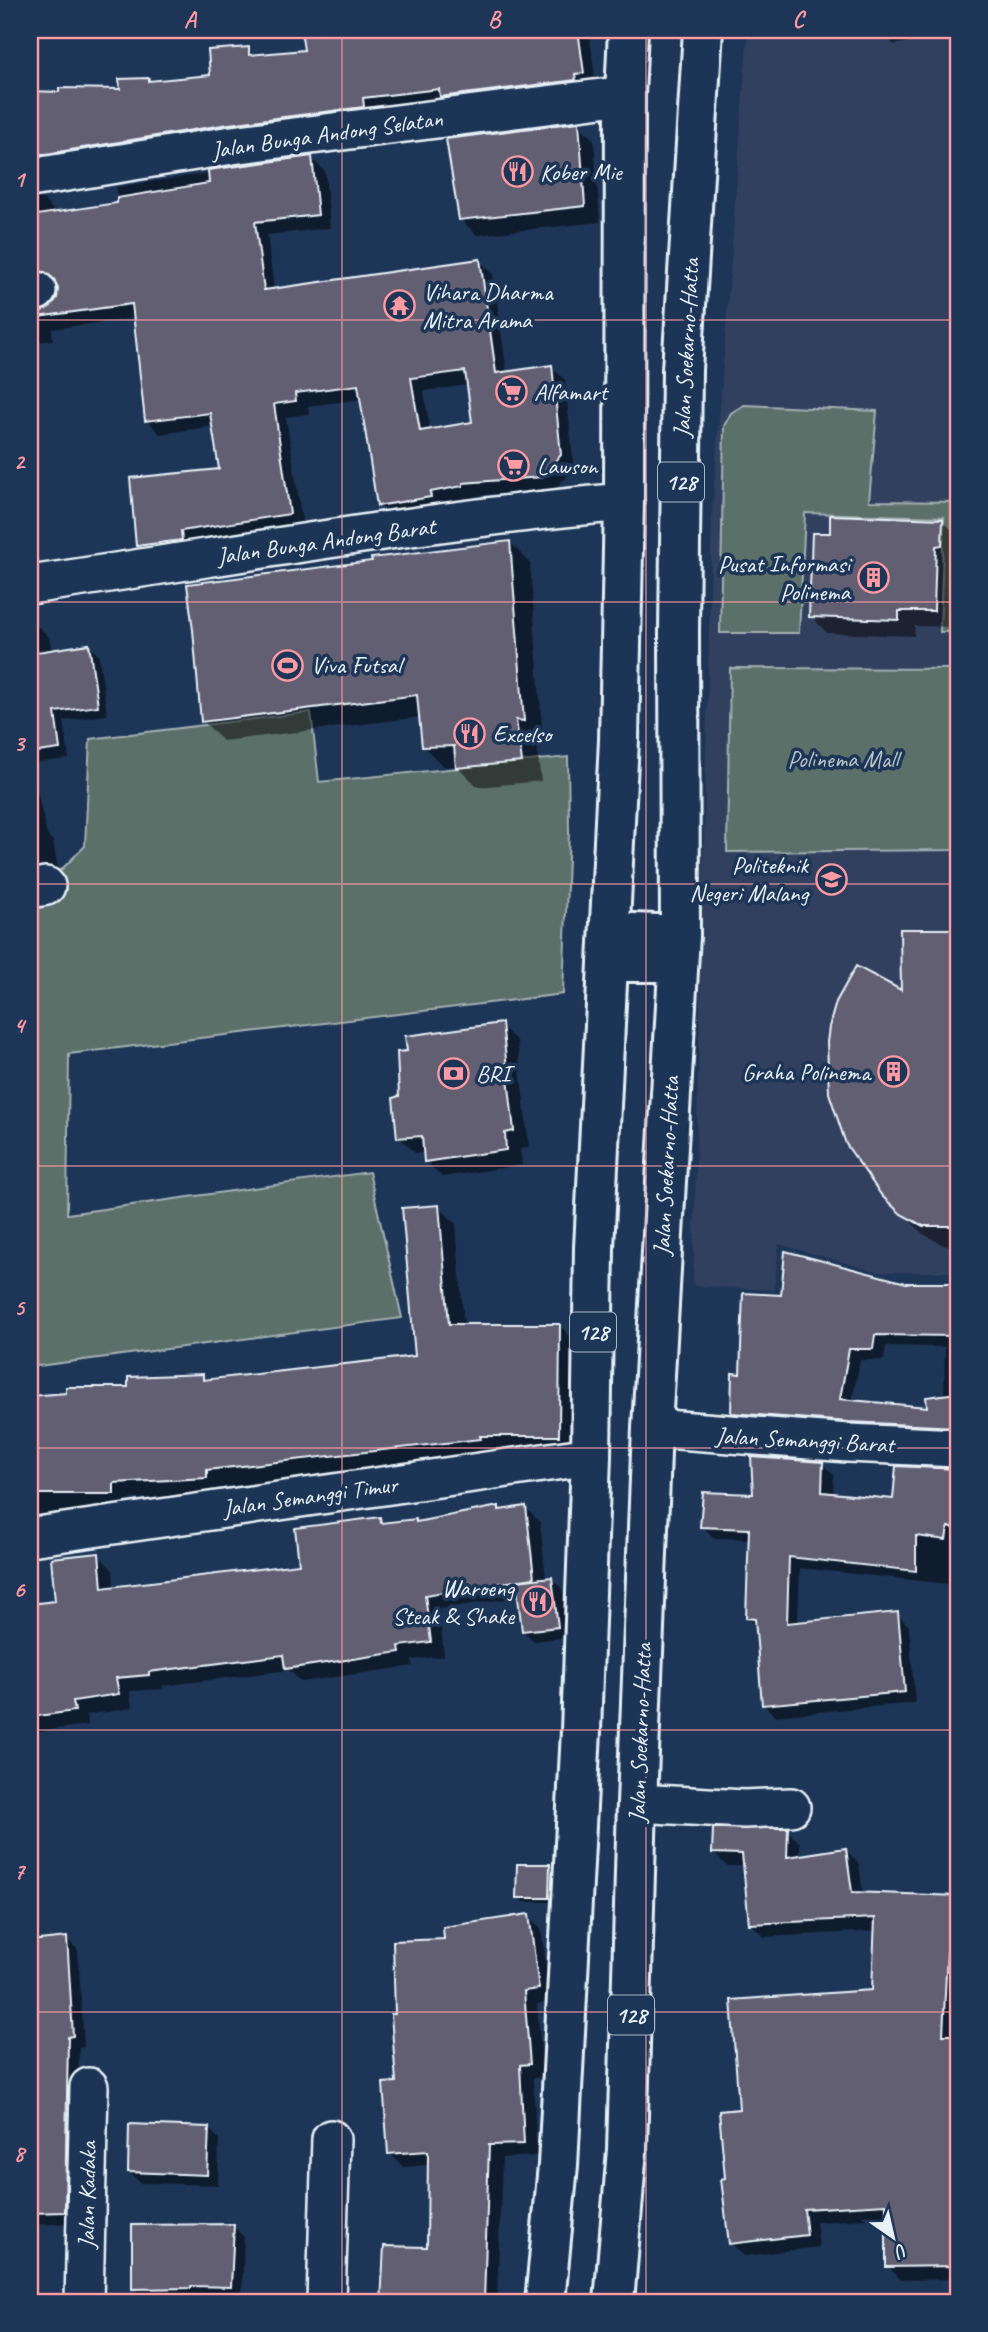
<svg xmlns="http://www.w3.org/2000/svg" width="988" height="2332" viewBox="0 0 988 2332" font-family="Caveat,sans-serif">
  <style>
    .built { fill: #32415f }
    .green { fill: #5c6f6b; stroke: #a2b0b2; stroke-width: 2 }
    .shadow { fill: #0007; fill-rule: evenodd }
    .building { fill: #635e73; stroke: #e8f1f8; stroke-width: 2; fill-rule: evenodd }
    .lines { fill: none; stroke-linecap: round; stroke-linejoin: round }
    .minor-casing { stroke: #e8f1f8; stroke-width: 42 }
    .major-casing { stroke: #e8f1f8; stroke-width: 44 }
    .minor { stroke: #1d3557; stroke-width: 37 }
    .major { stroke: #1d3557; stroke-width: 38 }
    .grid { fill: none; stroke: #ff9aa2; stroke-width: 2; stroke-opacity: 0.55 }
    .labels { text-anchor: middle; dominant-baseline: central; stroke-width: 7; stroke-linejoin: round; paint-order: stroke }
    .shield { fill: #1d3557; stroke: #abb9c8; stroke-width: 2 }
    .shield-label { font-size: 23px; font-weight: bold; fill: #e8f1f8 }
    .street-label { font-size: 24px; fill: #e8f1f8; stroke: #1d3557 }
    .poi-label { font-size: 24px; fill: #e8f1f8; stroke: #1d3557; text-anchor: start }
    .park-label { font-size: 24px; fill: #b7c4c7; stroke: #1d3557 }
    .neatline { fill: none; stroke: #ff9aa2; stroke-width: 2.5 }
    .grid-label { font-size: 23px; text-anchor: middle; font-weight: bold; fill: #ff9aa2 }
  </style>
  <rect width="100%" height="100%" fill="#1d3557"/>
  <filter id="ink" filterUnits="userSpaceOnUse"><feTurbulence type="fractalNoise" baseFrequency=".0143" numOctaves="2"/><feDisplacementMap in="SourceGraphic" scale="14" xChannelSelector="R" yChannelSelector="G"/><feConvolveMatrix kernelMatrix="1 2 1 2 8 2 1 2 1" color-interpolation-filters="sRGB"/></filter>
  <g filter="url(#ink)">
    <polygon class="built" points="748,30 958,30 958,1272 879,1272 779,1244 774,1290 693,1286 712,514"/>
    <g class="green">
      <polygon points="744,405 877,411 869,501 958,502 958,632 940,632 944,517 805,513 799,633 720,633 724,426 731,413"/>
      <polygon points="730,668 958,669 958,850 727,852"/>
      <polygon points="311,712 319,782 568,757 569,831 563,994 69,1054 67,1214 369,1172 402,1318 30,1367 30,875 61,870 85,846 90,739"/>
    </g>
    <g class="shadow">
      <polygon points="303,30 589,30 596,86 30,175 30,92 121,91 148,80 151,83 212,76 248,49 255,56 306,52"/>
      <polygon points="880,30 958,30 958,31 894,45"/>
      <polygon points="578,124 594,140 600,222 477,235 460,219"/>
      <path d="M 311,158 L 325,171 L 330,228 L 267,235 L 274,290 L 480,261 L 493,274 L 507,373 L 551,367 L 565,380 L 574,469 L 555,489 L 475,496 L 476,499 L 392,518 L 379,505 L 362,399 L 308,406 L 309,414 L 286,417 L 303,527 L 151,558 L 138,545 L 221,470 L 214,426 L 160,434 L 147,420 L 135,318 L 52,329 L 53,340 L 30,343 L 30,314 L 50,309 L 58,299 L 58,284 L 49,283 L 30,290 L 30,199 L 43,199 L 57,214 L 119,204 L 116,187 ZM 468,385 L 473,423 L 430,431 L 424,391 Z"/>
      <polygon points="943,521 958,536 958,561 952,562 949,627 915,626 914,636 827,633 811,616 832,535"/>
      <polygon points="510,542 530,563 543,740 536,740 541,781 478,787 457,766 444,767 424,747 421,717 223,741 203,721 373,563"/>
      <polygon points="39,627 49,637 52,651 89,646 99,656 107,715 64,721 69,759 31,763 47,835 53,841 59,875 30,881 30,629"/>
      <polygon points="902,931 958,931 958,1246 945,1246 923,1234 876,1186 903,993"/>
      <polygon points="501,1025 517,1041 529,1147 520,1149 522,1165 442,1177 426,1161 425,1153 415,1153 399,1137 401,1097 409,1053"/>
      <polygon points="439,1207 456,1224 464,1326 560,1326 577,1343 575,1453 497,1456 223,1487 223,1495 131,1499 131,1510 71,1510 71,1518 30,1522 30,1398 130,1388 202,1376 207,1381 417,1358"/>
      <path d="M 906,1284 L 958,1284 L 958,1437 L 744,1424 L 733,1412 L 741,1375 L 783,1297 ZM 886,1346 L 945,1347 L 944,1397 L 929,1409 L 852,1402 L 860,1360 L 884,1360 Z"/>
      <polygon points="822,1464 834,1475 833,1495 895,1501 898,1468 958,1471 958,1585 800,1568 798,1623 897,1614 909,1626 915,1703 775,1716 764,1705 757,1627 748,1618 750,1539 714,1538 702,1526 754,1496"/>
      <polygon points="498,1507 502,1511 526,1508 540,1522 546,1579 551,1578 562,1589 568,1637 534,1641 523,1631 520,1597 439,1609 444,1656 412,1660 413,1666 301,1682 289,1670 162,1686 163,1689 130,1691 132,1708 87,1715 88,1725 33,1732 30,1728 30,1606 57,1602 98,1555 113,1570 114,1589 301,1565 380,1519 385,1525 415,1521 418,1523"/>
      <polygon points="787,1830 800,1843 800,1857 846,1850 859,1864 863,1894 958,1898 956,2036 958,2036 958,2279 901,2280 888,2266 888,2218 816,2222 819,2247 744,2256 731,2243 727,2180 740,2110 873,1991 876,1931 764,1937 751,1924 745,1866 727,1866 714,1853"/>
      <polygon points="549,1866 554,1871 554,1902 523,1902 518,1897"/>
      <polygon points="528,1916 541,1929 551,2002 537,2004 543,2077 533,2078 537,2156 502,2158 497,2302 383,2302 385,2248 429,2249 429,2165 403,2167 390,2153 398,2084 397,2015 446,1941"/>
      <polygon points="67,1939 78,1950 84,2047 79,2048 76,2223 30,2225 30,1942"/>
      <polygon points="208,2128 219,2139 218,2185 140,2183 129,2172"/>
      <polygon points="233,2226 244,2237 242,2298 202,2296 202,2302 146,2302 134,2288"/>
    </g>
    <g class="building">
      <polygon points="301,30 578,30 584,73 575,74 576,80 440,97 439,89 363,98 364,107 229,124 46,154 30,154 30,91 59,92 59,88 120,89 119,79 149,78 149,81 210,75 208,50 249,47 249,55 304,50"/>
      <polygon points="579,122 585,206 459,220 446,139"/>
      <path d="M 312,156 L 318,215 L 255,222 L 264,290 L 480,259 L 496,373 L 552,365 L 561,455 L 542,477 L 463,483 L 463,486 L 430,492 L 431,497 L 377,506 L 358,385 L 295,393 L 296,401 L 274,404 L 290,514 L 181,531 L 182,540 L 136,546 L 130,478 L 219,469 L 210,413 L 145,421 L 132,304 L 30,318 L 30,312 L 40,312 L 50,307 L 57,298 L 58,289 L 54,279 L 45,272 L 30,271 L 30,216 L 117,203 L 117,198 L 209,183 L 208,170 ZM 465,371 L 472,422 L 420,431 L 411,378 Z"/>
      <polygon points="830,515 943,519 942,545 936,546 934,611 899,611 899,620 809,617 812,533 830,533"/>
      <polygon points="510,541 524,721 516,720 522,762 456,768 454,746 422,747 417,695 201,722 193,630 187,584 372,561 371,558"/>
      <polygon points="89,644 98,706 55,712 60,749 30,753 30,653"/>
      <polygon points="900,929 958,929 958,1226 923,1226 901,1214 882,1196 846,1144 829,1093 827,1042 829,1027 836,1002 856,966 901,990"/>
      <polygon points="502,1023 514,1131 505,1133 506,1150 424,1162 422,1136 397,1138 393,1098 399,1096 397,1052 407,1051 405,1036"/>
      <polygon points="439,1205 449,1324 560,1324 559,1436 480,1436 481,1439 207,1470 207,1478 114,1483 114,1494 30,1494 30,1396 66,1393 66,1387 128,1387 128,1377 203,1374 203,1380 415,1356 402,1208"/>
      <polygon points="785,1251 906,1283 958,1283 958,1336 875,1335 873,1349 849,1349 840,1399 927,1407 926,1397 958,1393 958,1427 849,1422 731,1413 732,1373 740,1374 743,1293 781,1295"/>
      <polygon points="751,1457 823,1462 822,1492 893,1499 896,1466 958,1469 958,1529 948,1527 946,1540 916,1536 916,1571 789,1557 787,1623 898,1612 905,1692 762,1705 755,1619 746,1618 749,1529 700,1527 703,1492 753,1494"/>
      <polygon points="499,1506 499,1510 526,1506 534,1578 425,1595 431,1642 399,1646 400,1652 285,1669 283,1655 149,1672 149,1675 116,1678 119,1694 73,1701 75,1711 30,1717 30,1604 55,1601 51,1558 99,1553 102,1588 299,1564 295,1528 380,1517 381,1523 416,1519 416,1522"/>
      <polygon points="552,1577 558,1627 522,1631 516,1581"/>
      <polygon points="713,1828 788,1828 787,1857 846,1848 852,1892 958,1896 958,1952 947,1952 943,2035 958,2035 958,2110 955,2110 958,2266 886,2267 886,2204 804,2209 807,2235 729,2244 721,2179 725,2178 719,2111 739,2109 731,2000 872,1990 875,1918 749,1924 742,1854 712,1853"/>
      <polygon points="517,1864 550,1864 549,1898 516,1898"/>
      <polygon points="529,1914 539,1989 524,1991 530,2064 520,2065 524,2144 489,2145 484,2302 381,2302 384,2246 427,2247 428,2151 388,2154 383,2083 396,2082 391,2014 395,2014 393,1941 444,1939 443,1927"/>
      <polygon points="67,1937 73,2036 68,2037 65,2212 30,2213 30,1941"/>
      <polygon points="129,2124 209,2127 207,2175 128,2172"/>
      <polygon points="234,2224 231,2287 191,2286 191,2288 132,2289 132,2225"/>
    </g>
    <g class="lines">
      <defs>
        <g id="minor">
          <polyline points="30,178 232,145 625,95"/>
          <polyline points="30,292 37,291"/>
          <path d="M 30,585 C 227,556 425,520 624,502"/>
          <polyline points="30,889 46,886"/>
          <polyline points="652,1428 848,1443 958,1448"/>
          <polyline points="30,1537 591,1456"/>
          <polyline points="637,1803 744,1809 791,1807"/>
          <polyline points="84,2302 89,2087"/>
          <polyline points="326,2302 331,2139"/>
        </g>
        <g id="major">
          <polyline points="610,932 680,935"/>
          <polyline points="609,962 678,962"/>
          <polyline points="545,2302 558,2165 581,1731 591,1456 594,1248 619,740 624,502 625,95 628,30"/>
          <polyline points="614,2302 627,2150 637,1803 652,1428 680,935 679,632 682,370 703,30"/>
        </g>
      </defs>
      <use href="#minor" class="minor-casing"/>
      <use href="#major" class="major-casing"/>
      <use href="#minor" class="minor"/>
      <use href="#major" class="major"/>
    </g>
  </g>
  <path class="grid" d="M 342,30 L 342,2302M 646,30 L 646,2302M 30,320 L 958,320M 30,602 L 958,602M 30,884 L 958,884M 30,1166 L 958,1166M 30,1448 L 958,1448M 30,1730 L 958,1730M 30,2012 L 958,2012"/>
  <defs>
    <symbol id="restaurant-ring" viewBox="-11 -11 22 22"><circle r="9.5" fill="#1d3557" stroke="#ff9aa2" stroke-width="1.5"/><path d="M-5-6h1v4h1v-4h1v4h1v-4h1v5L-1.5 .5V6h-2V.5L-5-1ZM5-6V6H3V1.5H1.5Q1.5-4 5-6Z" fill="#ff9aa2"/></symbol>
    <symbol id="temple-ring" viewBox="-11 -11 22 22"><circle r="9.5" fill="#1d3557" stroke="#ff9aa2" stroke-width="1.5"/><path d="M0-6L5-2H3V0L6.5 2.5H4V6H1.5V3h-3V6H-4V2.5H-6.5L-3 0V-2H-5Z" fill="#ff9aa2"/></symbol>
    <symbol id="supermarket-ring" viewBox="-11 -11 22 22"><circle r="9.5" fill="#1d3557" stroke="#ff9aa2" stroke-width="1.5"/><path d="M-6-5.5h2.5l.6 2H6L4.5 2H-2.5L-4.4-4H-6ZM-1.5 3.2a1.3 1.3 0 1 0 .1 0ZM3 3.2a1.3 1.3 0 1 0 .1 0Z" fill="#ff9aa2"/></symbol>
    <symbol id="building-ring" viewBox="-11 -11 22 22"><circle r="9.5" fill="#1d3557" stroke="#ff9aa2" stroke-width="1.5"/><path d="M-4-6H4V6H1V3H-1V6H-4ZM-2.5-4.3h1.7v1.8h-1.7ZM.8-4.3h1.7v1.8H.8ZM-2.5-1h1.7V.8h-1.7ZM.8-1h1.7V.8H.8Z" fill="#ff9aa2"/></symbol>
    <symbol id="stadium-ring" viewBox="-11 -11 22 22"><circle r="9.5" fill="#1d3557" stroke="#ff9aa2" stroke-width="1.5"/><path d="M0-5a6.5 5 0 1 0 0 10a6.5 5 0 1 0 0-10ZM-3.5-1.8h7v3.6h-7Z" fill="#ff9aa2"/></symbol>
    <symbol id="university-ring" viewBox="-11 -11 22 22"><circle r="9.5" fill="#1d3557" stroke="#ff9aa2" stroke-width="1.5"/><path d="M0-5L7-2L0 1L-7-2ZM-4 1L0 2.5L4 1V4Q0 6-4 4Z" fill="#ff9aa2"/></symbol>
    <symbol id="bank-ring" viewBox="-11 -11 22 22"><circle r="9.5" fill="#1d3557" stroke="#ff9aa2" stroke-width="1.5"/><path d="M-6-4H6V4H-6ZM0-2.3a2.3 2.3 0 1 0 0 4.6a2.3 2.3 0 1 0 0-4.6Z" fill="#ff9aa2"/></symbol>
  </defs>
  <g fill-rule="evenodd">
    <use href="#restaurant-ring" x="500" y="154" width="35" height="35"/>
    <use href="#temple-ring" x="382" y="288" width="35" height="35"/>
    <use href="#supermarket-ring" x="494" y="374" width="35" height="35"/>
    <use href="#supermarket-ring" x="496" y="448" width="35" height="35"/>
    <use href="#building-ring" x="856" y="560" width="35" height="35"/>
    <use href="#stadium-ring" x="270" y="648" width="35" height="35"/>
    <use href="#restaurant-ring" x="452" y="716" width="35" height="35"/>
    <use href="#university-ring" x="814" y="862" width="35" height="35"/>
    <use href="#building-ring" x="876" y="1054" width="35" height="35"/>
    <use href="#bank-ring" x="436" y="1056" width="35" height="35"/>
    <use href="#restaurant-ring" x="520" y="1584" width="35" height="35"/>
  </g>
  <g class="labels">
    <g class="shield">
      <rect x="658" y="462.5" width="46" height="39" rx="5"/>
      <rect x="570" y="1312.5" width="46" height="39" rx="5"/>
      <rect x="608" y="1995.5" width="46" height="39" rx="5"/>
    </g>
    <g class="shield-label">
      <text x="681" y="482">128</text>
      <text x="593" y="1332">128</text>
      <text x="631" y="2015">128</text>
    </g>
    <g class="street-label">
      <text transform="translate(327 134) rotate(-8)">Jalan Bunga Andong Selatan</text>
      <text transform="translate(686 348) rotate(-87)">Jalan Soekarno-Hatta</text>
      <text transform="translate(326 541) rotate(-8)">Jalan Bunga Andong Barat</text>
      <text transform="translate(666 1166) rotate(-87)">Jalan Soekarno-Hatta</text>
      <text transform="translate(805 1440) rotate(3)">Jalan Semanggi Barat</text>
      <text transform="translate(310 1496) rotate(-8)">Jalan Semanggi Timur</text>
      <text transform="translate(640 1733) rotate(-88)">Jalan Soekarno-Hatta</text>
      <text transform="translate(87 2195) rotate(-89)">Jalan Kadaka</text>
    </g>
    <g class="poi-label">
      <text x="540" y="172">Kober Mie</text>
      <text x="423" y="292">Vihara Dharma<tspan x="423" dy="28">Mitra Arama</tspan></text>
      <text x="534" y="392">Alfamart</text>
      <text x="537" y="466">Lawson</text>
      <text x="850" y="564" text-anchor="end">Pusat Informasi<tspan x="850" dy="28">Polinema</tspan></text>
      <text x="311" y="665">Viva Futsal</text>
      <text x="493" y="734">Excelso</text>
      <text x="808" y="865" text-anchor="end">Politeknik<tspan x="808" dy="28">Negeri Malang</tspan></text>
      <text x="870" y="1072" text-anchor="end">Graha Polinema</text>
      <text x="476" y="1074">BRI</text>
      <text x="514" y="1588" text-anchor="end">Waroeng<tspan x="514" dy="28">Steak &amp; Shake</tspan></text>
    </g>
    <g class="park-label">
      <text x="843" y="759">Polinema Mall</text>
    </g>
  </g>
  <rect width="988" height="2332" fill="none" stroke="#1d3557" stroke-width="77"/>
  <g transform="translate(893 2237) rotate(146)" stroke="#1d3557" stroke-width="5" paint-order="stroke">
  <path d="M0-5L12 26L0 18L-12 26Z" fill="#e8f1f8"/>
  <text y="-10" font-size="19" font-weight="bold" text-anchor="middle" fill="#e8f1f8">U</text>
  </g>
  <rect x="38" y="38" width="912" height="2256" class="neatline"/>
  <g class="grid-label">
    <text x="190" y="27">A</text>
    <text x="494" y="27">B</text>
    <text x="798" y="27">C</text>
    <text x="19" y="187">1</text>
    <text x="19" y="469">2</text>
    <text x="19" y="751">3</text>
    <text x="19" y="1033">4</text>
    <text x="19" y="1315">5</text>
    <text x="19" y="1597">6</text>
    <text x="19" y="1879">7</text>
    <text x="19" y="2161">8</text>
  </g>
</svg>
